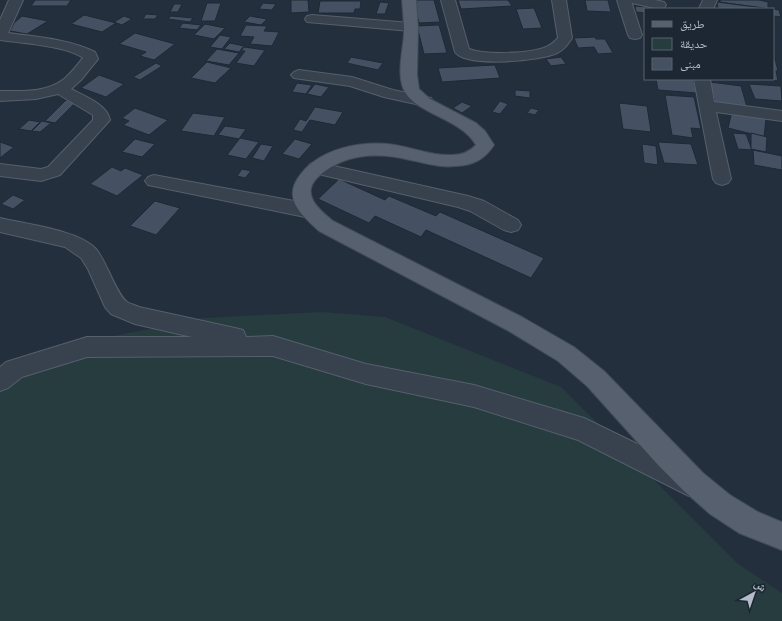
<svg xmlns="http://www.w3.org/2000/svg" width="782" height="621" viewBox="0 0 782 621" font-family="'Source Sans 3','Noto Naskh Arabic',sans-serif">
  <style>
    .green { fill: #263c3f }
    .building { fill: #455162; stroke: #1f2835 }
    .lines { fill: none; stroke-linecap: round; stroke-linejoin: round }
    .minor-casing { stroke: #565f6c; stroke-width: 2 }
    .major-casing { stroke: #414a57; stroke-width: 2 }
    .minor { fill: #38414e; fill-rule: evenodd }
    .major { fill: #56606e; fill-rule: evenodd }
  </style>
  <rect width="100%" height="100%" fill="#242f3e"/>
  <polygon class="green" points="322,312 385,317 561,387 738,564 782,593 782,621 0,621 0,381 30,353 203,318"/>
  <g class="building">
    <polygon points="35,0 71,0 67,6 31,6"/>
    <polygon points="291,0 308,0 309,12 291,13"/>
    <polygon points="413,0 434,0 440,22 419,23"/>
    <polygon points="458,0 508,0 512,6 461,9"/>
    <polygon points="585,0 608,0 611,12 587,11"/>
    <polygon points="720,0 759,0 768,2 768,9 720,2"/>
    <polygon points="320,1 361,1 360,9 355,9 354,13 318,13"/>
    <polygon points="380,2 389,3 385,14 376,14"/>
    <polygon points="717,2 772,9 722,9 718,8"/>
    <polygon points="207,3 221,3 215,21 201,21"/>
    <polygon points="263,3 276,4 272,10 259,9"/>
    <polygon points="174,4 182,4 178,12 170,12"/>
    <polygon points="635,6 646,7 647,9 645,9 645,13 636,12"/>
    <polygon points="534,8 542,28 523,29 516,9"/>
    <polygon points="773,9 779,10 781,17 773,16"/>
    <polygon points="146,14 158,15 155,19 143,19"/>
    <polygon points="84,15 116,23 102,32 71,24"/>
    <polygon points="22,16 48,21 27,34 10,31 14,23"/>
    <polygon points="124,16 132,19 122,25 114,22"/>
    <polygon points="171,16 193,18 190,22 168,19"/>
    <polygon points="250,16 267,19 261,25 244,22"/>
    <polygon points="183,23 201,25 197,30 179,28"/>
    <polygon points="205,24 225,28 214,39 194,35"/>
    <polygon points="246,25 267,26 264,31 279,32 272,46 250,44 254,37 240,36"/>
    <polygon points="439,25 447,53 424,54 417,26"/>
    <polygon points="135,33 175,44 154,60 140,56 146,52 119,44"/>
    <polygon points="220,35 231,37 222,49 210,47"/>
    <polygon points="595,37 596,39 605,39 613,53 598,54 594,47 578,48 574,38"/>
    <polygon points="230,43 244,46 239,52 224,49"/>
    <polygon points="244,47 265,50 254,66 236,63 245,51 241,51"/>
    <polygon points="217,49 239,53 229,65 206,61"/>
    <polygon points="351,57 383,63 378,70 347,63"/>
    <polygon points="561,57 566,64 551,66 546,59"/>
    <polygon points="773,59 775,59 778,71 776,71 778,81 762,79 773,79"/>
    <polygon points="207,62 231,68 215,83 191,78"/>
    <polygon points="156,63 162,66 140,80 133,77"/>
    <polygon points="495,65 500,78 442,82 438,68"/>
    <polygon points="99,75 124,84 106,97 81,88"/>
    <polygon points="656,79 693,79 697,93 658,90"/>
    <polygon points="710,82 741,86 747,107 715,103"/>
    <polygon points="297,83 312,85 306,94 292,92"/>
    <polygon points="315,84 329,87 321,97 307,94"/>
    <polygon points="749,84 781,86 782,101 755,99"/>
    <polygon points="515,90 530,91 530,98 515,96"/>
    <polygon points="665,95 694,97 701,129 691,128 693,138 672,135"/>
    <polygon points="66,100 76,102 55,123 45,121"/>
    <polygon points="500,101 508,104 500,114 492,112"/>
    <polygon points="462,102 472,106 462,113 453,108"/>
    <polygon points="619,103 647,106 651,132 623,129"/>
    <polygon points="315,107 343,112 335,125 310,120 302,132 293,130 300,119 306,121"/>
    <polygon points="135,108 168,120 149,135 123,125 129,121 122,118"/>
    <polygon points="531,108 539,110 535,115 527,113"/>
    <polygon points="732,111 766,119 764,137 728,128"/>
    <polygon points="193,113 225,117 214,136 181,131"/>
    <polygon points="29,120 40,122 31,131 19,129"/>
    <polygon points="42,121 51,123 40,132 32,131"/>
    <polygon points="225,126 246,129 239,139 218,135"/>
    <polygon points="733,133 746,134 752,150 738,149"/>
    <polygon points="751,133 767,137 766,152 751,149"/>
    <polygon points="240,138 259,142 246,159 227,155"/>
    <polygon points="135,139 155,144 142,157 122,152"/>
    <polygon points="295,139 312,144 299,159 282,154"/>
    <polygon points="0,142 14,147 0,158"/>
    <polygon points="658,142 691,144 698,165 664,163"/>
    <polygon points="261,144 273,146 264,161 252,158"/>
    <polygon points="642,144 656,146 658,165 644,163"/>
    <polygon points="753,150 782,156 782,170 754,165"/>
    <polygon points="112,167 121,171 125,168 143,175 117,196 90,184"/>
    <polygon points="242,169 251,171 245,178 237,176"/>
    <polygon points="339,179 385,200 389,196 436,216 440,212 544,258 531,278 426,230 421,237 375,216 369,223 318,199"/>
    <polygon points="13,195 25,200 13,209 1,204"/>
    <polygon points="155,201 180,208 156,235 130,226"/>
  </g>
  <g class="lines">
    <defs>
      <g id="minor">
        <path d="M 9,0 L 23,0 L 8,33 C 37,37 68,39 95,52 L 98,59 L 81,80 L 71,89 C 84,96 107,104 110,120 L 60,175 L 41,181 L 0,176 L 0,164 L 41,169 L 48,167 L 93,120 L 93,115 L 58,94 L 36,99 L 0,101 L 0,91 C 22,91 46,93 64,79 C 71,73 77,65 83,58 C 68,46 21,43 0,40 L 0,20 Z"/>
        <path d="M 441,0 L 455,0 L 469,49 C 485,55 530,54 546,47 C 551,45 554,42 558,38 L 552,0 L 566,0 L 572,38 C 568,44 564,50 557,53 C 540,61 466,68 455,52 Z"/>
        <polygon points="617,0 655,0 664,2 666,5 664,8 659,9 632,3 631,1 642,35 640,38 635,39 630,38 628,35"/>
        <polygon points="703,0 717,0 713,9 699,9"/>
        <polygon points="312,15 411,23 416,24 418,27 416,30 411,31 307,22 305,19 307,16"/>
        <polygon points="299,70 352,77 393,90 431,98 433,101 431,104 425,106 384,97 350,86 294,78 291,75 294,72"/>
        <polygon points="694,79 710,79 714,102 782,111 782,121 716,112 731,179 728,183 722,185 716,183 713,179"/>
        <polygon points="316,162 468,196 484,201 518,220 521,225 518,230 511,232 504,230 470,211 458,207 310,172 307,168 310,164"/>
        <polygon points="154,175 310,204 317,206 320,211 317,216 310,218 148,185 145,181 148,177"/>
        <path d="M 0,218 C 25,224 79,230 96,249 C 107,262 116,294 127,302 C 130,304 135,305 139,307 L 235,328 L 243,330 L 246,337 L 273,336 L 366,364 L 474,385 L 584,418 L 699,474 L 702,483 L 699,492 L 689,496 L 578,440 L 474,407 L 366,384 L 273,356 L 87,357 L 22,377 L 8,388 L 0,391 L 0,367 L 6,362 L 87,337 L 192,337 L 135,324 L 111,314 L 105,307 L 88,269 L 81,258 L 65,247 L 0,232 Z"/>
      </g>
      <path id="major" d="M 402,0 L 416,0 L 418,28 L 417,75 L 419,89 L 430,99 L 476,123 L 485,131 L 494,145 C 484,160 473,165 456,166 C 440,168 425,163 410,160 C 377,152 342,153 316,179 C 301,196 321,211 333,221 L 522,317 L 574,347 L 604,371 L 703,473 L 730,495 L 758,512 L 782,522 L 782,550 L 739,533 L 710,514 L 684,491 L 659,466 L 587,386 L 558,361 L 507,330 L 319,231 C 303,216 283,200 298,178 C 318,148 362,140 395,145 C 414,148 432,156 452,155 C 462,155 469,152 476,145 C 460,117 413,114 403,88 C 397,72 403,50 404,34 C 404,22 403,11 402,0 Z"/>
    </defs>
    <use href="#minor" class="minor-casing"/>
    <use href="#major" class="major-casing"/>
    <use href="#minor" class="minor"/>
    <use href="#major" class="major"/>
  </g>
  <rect x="644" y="8" width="130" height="72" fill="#1d2633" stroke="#59626f"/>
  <rect x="652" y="21" width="20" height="6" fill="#56606e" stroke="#59626f"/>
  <text x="680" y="28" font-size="12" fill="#b4bcc9">طريق</text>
  <rect x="652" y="38" width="20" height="12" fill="#263c3f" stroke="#59626f"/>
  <text x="680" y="48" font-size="12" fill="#b4bcc9">حديقة</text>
  <rect x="652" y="58" width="20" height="12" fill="#455162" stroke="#59626f"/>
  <text x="680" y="68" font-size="12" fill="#b4bcc9">مبنى</text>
  <g transform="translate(754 593) rotate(40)" stroke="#1d2633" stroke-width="3" paint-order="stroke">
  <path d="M0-3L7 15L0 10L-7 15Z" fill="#b4bcc9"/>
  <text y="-6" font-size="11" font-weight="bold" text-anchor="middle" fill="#b4bcc9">ش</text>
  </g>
</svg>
